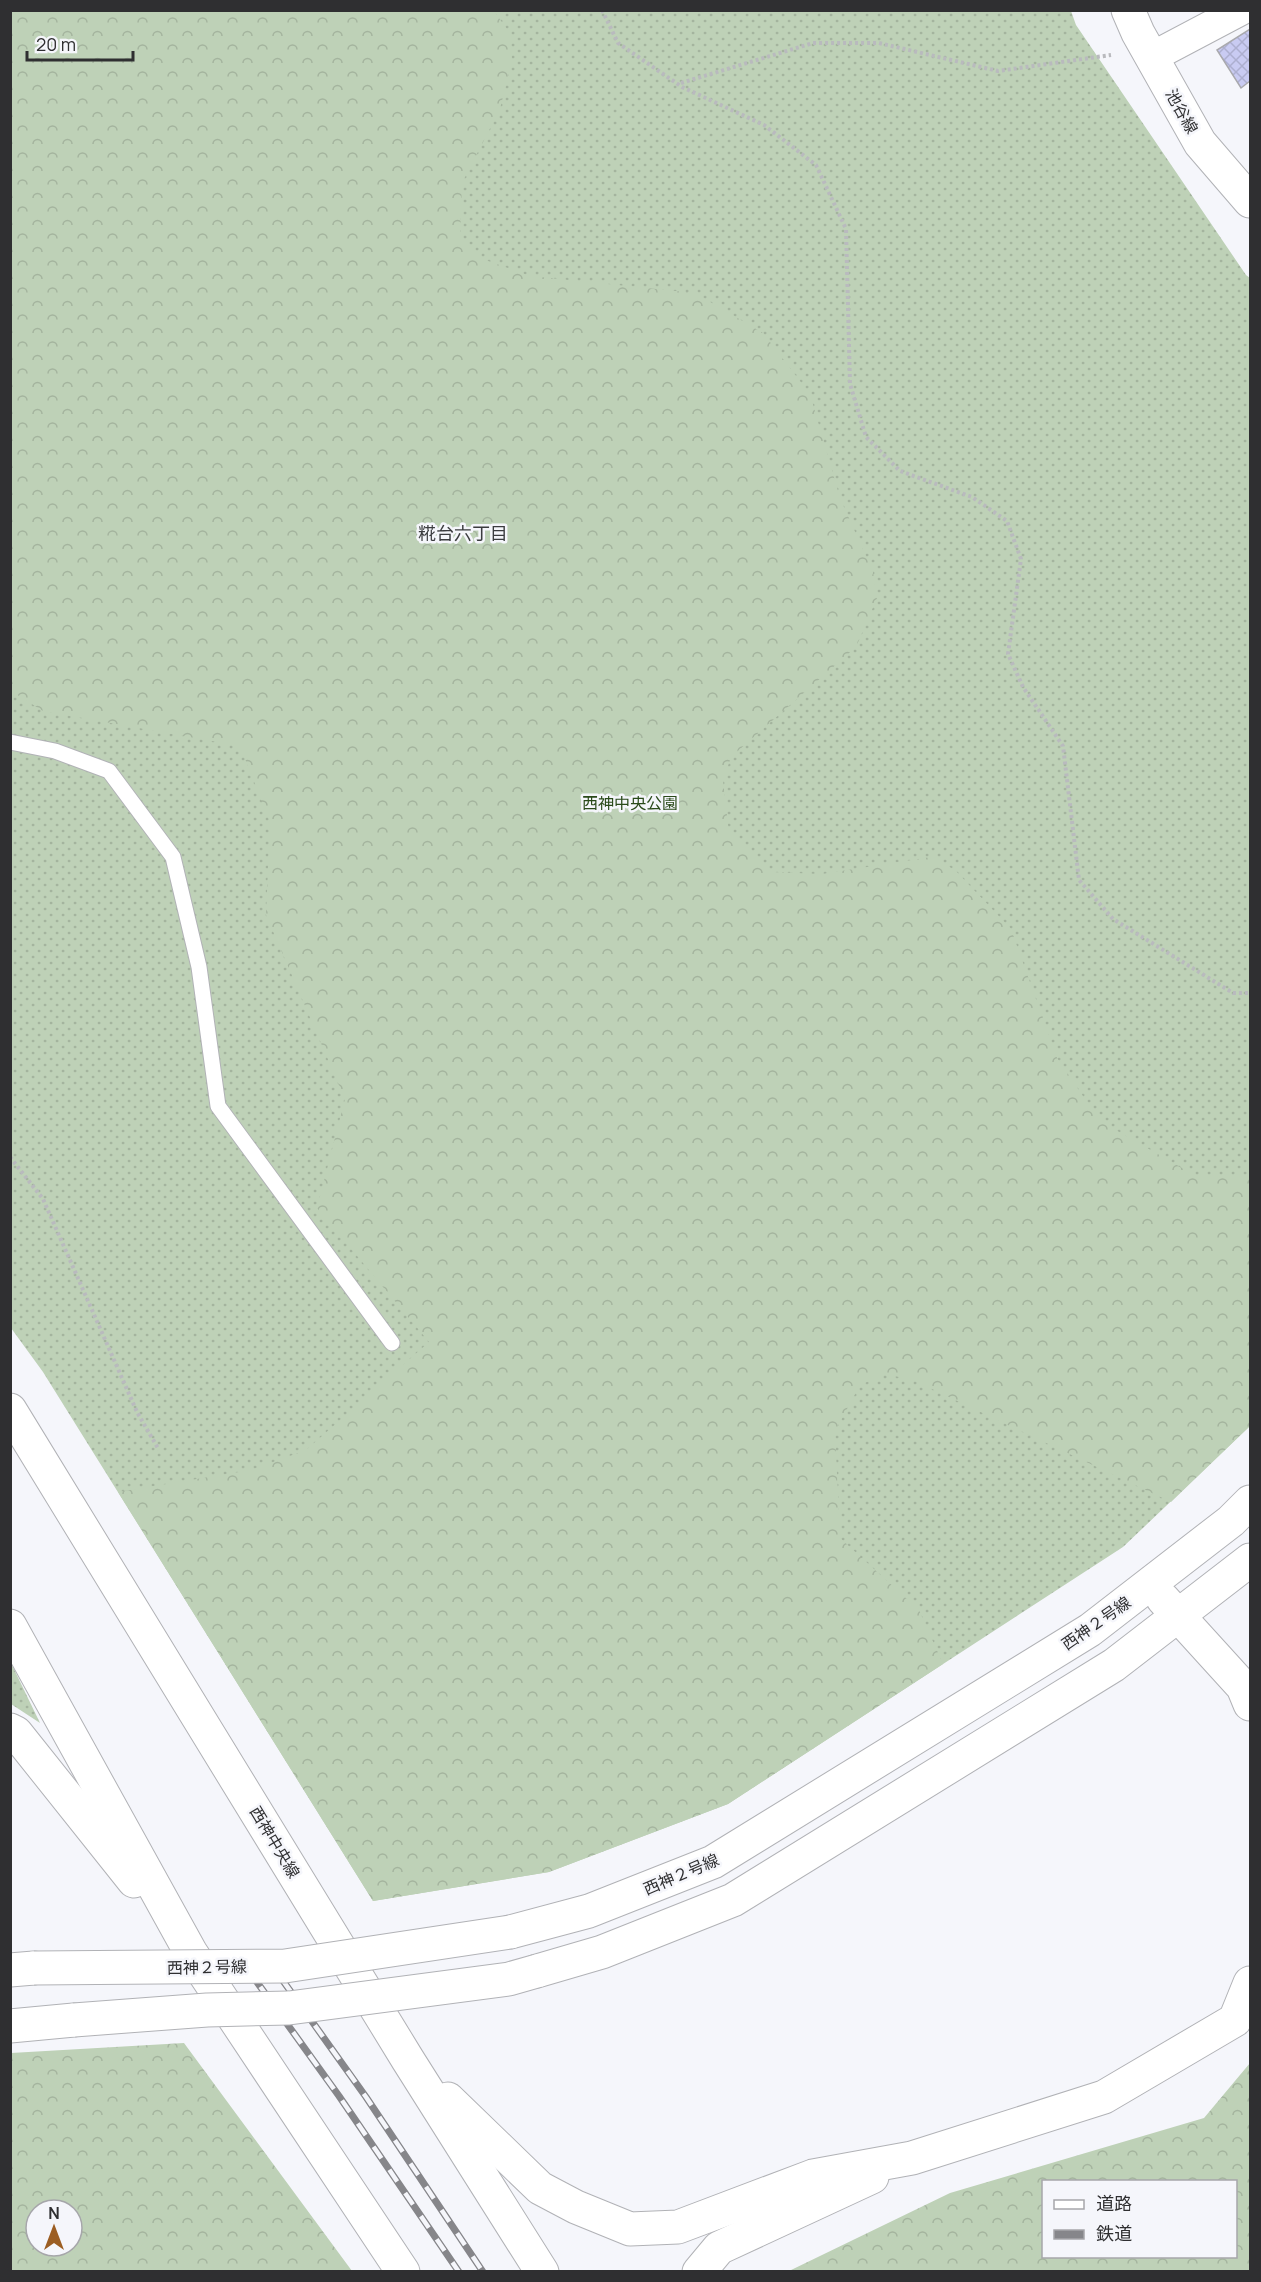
<svg xmlns="http://www.w3.org/2000/svg" width="1261" height="2282" viewBox="0 0 1261 2282" font-family="Manrope,'Noto Sans JP',sans-serif">
  <style>
    .grass { fill: url(#grass-dots) }
    .forest { fill: url(#forest-crowns); fill-rule: evenodd }
    .building { fill: url(#building-cross-hatch); stroke: #a9a9ad; stroke-width: 1.5 }
    .lines { fill: none; stroke-linecap: round; stroke-linejoin: round }
    .service-casing { stroke: #b1b2b6; stroke-width: 17 }
    .minor-casing { stroke: #b1b2b6; stroke-width: 32 }
    .tertiary-casing { stroke: #b1b2b6; stroke-width: 35 }
    .path { stroke: #b9babe; stroke-width: 4; stroke-dasharray: 3 3; stroke-linecap: butt }
    .service { stroke: #fff; stroke-width: 15 }
    .minor { stroke: #fff; stroke-width: 30 }
    .tertiary { stroke: #fff; stroke-width: 33 }
    .rail-casing { stroke: #86868a; stroke-width: 7 }
    .rail { stroke: #f5f6fb; stroke-width: 4.5; stroke-dasharray: 14; stroke-linecap: butt }
    .tertiary-bridge-casing { stroke: #b1b2b6; stroke-width: 35; stroke-linecap: butt }
    .tertiary-bridge { stroke: #fff; stroke-width: 33 }
    .labels { text-anchor: middle; dominant-baseline: central; stroke-width: 5; stroke-linejoin: round; paint-order: stroke }
    .street-label { font-size: 16px; fill: #2f2f31; stroke: #f5f6fb }
    .park-label { font-size: 16px; fill: #2a4a1a; stroke: #f5f6fb }
    .neighbourhood-label { font-size: 18px; fill: #3b3c3f; stroke: #f5f6fb }
  </style>
  <defs>
    <pattern id="grass-dots" width="8" height="8" patternUnits="userSpaceOnUse" patternTransform="scale(1.5)"><rect width="8" height="8" fill="#bed1b7"/><path d="M2 2h.1M6 6h.1" fill="none" stroke="#a4b49e" stroke-width="1.8" stroke-linecap="round"/></pattern>
    <pattern id="forest-crowns" width="20" height="18" patternUnits="userSpaceOnUse" patternTransform="scale(1.5)"><rect width="20" height="18" fill="#bed1b7"/><path d="M2 6a3 3 0 1 1 6 0M12 15a3 3 0 1 1 6 0" fill="none" stroke="#a4b49e"/></pattern>
    <pattern id="building-cross-hatch" width="8" height="8" patternUnits="userSpaceOnUse" patternTransform="scale(1.5)"><rect width="8" height="8" fill="#c9cbf2"/><path d="M0 0l8 8M0 8l8-8" fill="none" stroke="#adafd0"/></pattern>
  </defs>
  <rect width="100%" height="100%" fill="#f5f6fb"/>
  <g class="grass">
    <polygon points="10,11 1071,11 1076,25 1246,275 1250,278 1250,1426 1123,1547 728,1804 549,1872 373,1901 43,1372 11,1328"/>
    <polygon points="10,1663 11,1663 40,1723 11,1704"/>
  </g>
  <g class="forest">
    <polygon points="10,11 494,11 509,32 512,60 500,109 462,183 460,236 477,257 530,276 695,293 763,333 810,394 840,498 873,572 877,598 856,647 731,757 723,781 729,833 770,872 822,874 931,857 955,870 1011,929 1057,1058 1100,1121 1196,1176 1250,1175 1250,1426 1171,1502 913,1380 885,1374 860,1385 835,1431 840,1538 919,1610 943,1664 728,1804 549,1872 373,1901 118,1492 251,1470 306,1450 429,1342 317,1208 345,1099 266,915 270,822 240,746 43,711 11,691"/>
    <path d="M 184,2043 L 352,2271 L 11,2271 L 11,2053 ZM 36,2210 L 72,2210 L 72,2246 L 36,2246 Z"/>
    <path d="M 1250,2063 L 1250,2271 L 789,2271 L 950,2193 L 1204,2118 ZM 1044,2182 L 1236,2182 L 1236,2256 L 1044,2256 Z"/>
  </g>
  <polygon class="building" points="1250,29 1250,81 1241,88 1217,50"/>
  <g class="lines">
    <defs>
      <polyline id="service" points="10,742 55,751 109,771 173,857 199,967 218,1106 392,1343"/>
      <polyline id="minor" points="1152,57 1241,10"/>
      <g id="tertiary">
        <polyline points="1128,10 1138,33 1200,143 1250,201"/>
        <polyline points="10,1410 408,2060 542,2272"/>
        <polyline points="1163,1599 1243,1687 1250,1704"/>
        <polyline points="10,1626 191,1953 403,2272"/>
        <polyline points="10,1730 16,1733 134,1881"/>
        <polyline points="510,1932 589,1911 713,1862 1090,1630 1231,1521 1250,1502"/>
        <polyline points="10,1970 34,1968"/>
        <polyline points="537,1971 602,1952 733,1900 1114,1665 1250,1560"/>
        <polyline points="10,2026 74,2020"/>
        <polyline points="448,2099 540,2188 576,2207 630,2229 678,2227 813,2176 912,2158 1104,2097 1235,2020 1250,1983"/>
        <polyline points="699,2272 719,2248 872,2177"/>
      </g>
    </defs>
    <use href="#service" class="service-casing"/>
    <use href="#minor" class="minor-casing"/>
    <use href="#tertiary" class="tertiary-casing"/>
    <g class="path">
      <polyline points="602,10 618,43 682,87 764,125 816,165 846,229 850,384 866,437 900,471 972,497 1007,521 1021,559 1008,654 1023,687 1063,746 1079,880 1113,919 1233,993 1250,993"/>
      <polyline points="681,83 813,43 879,43 998,71 1111,55"/>
      <polyline points="10,1157 43,1199 137,1412 159,1450"/>
    </g>
    <use href="#service" class="service"/>
    <use href="#minor" class="minor"/>
    <use href="#tertiary" class="tertiary"/>
    <defs>
      <g id="rail">
        <polyline points="266,1957 366,2097 483,2272"/>
        <polyline points="244,1964 339,2096 459,2272"/>
      </g>
    </defs>
    <use href="#rail" class="rail-casing"/>
    <use href="#rail" class="rail"/>
    <defs>
      <g id="tertiary-bridge">
        <polyline points="34,1968 285,1966 510,1932"/>
        <polyline points="74,2020 207,2010 289,2008 509,1979 537,1971"/>
      </g>
    </defs>
    <use href="#tertiary-bridge" class="tertiary-bridge-casing"/>
    <use href="#tertiary-bridge" class="tertiary-bridge"/>
  </g>
  <g class="labels">
    <g class="street-label">
      <text transform="translate(1182 111) rotate(61)">池谷線</text>
      <text transform="translate(1096 1623) rotate(-35)">西神２号線</text>
      <text transform="translate(275 1842) rotate(59)">西神中央線</text>
      <text transform="translate(681 1874) rotate(-23)">西神２号線</text>
      <text transform="translate(207 1967) rotate(-1)">西神２号線</text>
    </g>
    <g class="park-label">
      <text x="630" y="803">西神中央公園</text>
    </g>
    <g class="neighbourhood-label">
      <text x="463" y="533">糀台六丁目</text>
    </g>
  </g>
  <rect width="1261" height="2282" fill="none" stroke="#2f2f31" stroke-width="24"/>
  <rect x="1042" y="2180" width="195" height="78" fill="#f5f6fb" stroke="#a6a6aa" stroke-width="1.5"/>
  <rect x="1054" y="2200" width="30" height="9" fill="#ffffff" stroke="#a6a6aa" stroke-width="1.5"/>
  <text x="1096" y="2210" font-size="18" fill="#2f2f31">道路</text>
  <rect x="1054" y="2230" width="30" height="9" fill="#86868a" stroke="#a6a6aa" stroke-width="1.5"/>
  <text x="1096" y="2240" font-size="18" fill="#2f2f31">鉄道</text>
  <g transform="translate(54 2228)"><circle r="28" fill="#f5f6fb" stroke="#a6a6aa" stroke-width="1.5"/>
  <path d="M0-4.5L10 22L0 15L-10 22Z" fill="#9c5e23"/>
  <text y="-9" font-size="16" font-weight="bold" text-anchor="middle" fill="#2f2f31">N</text>
  </g>
  <path d="M27 51v9h106v-9" fill="none" stroke="#2f2f31" stroke-width="3"/>
  <text x="36" y="51" font-size="18" fill="#2f2f31" stroke="#f5f6fb" stroke-width="4.5" paint-order="stroke">20 m</text>
</svg>
